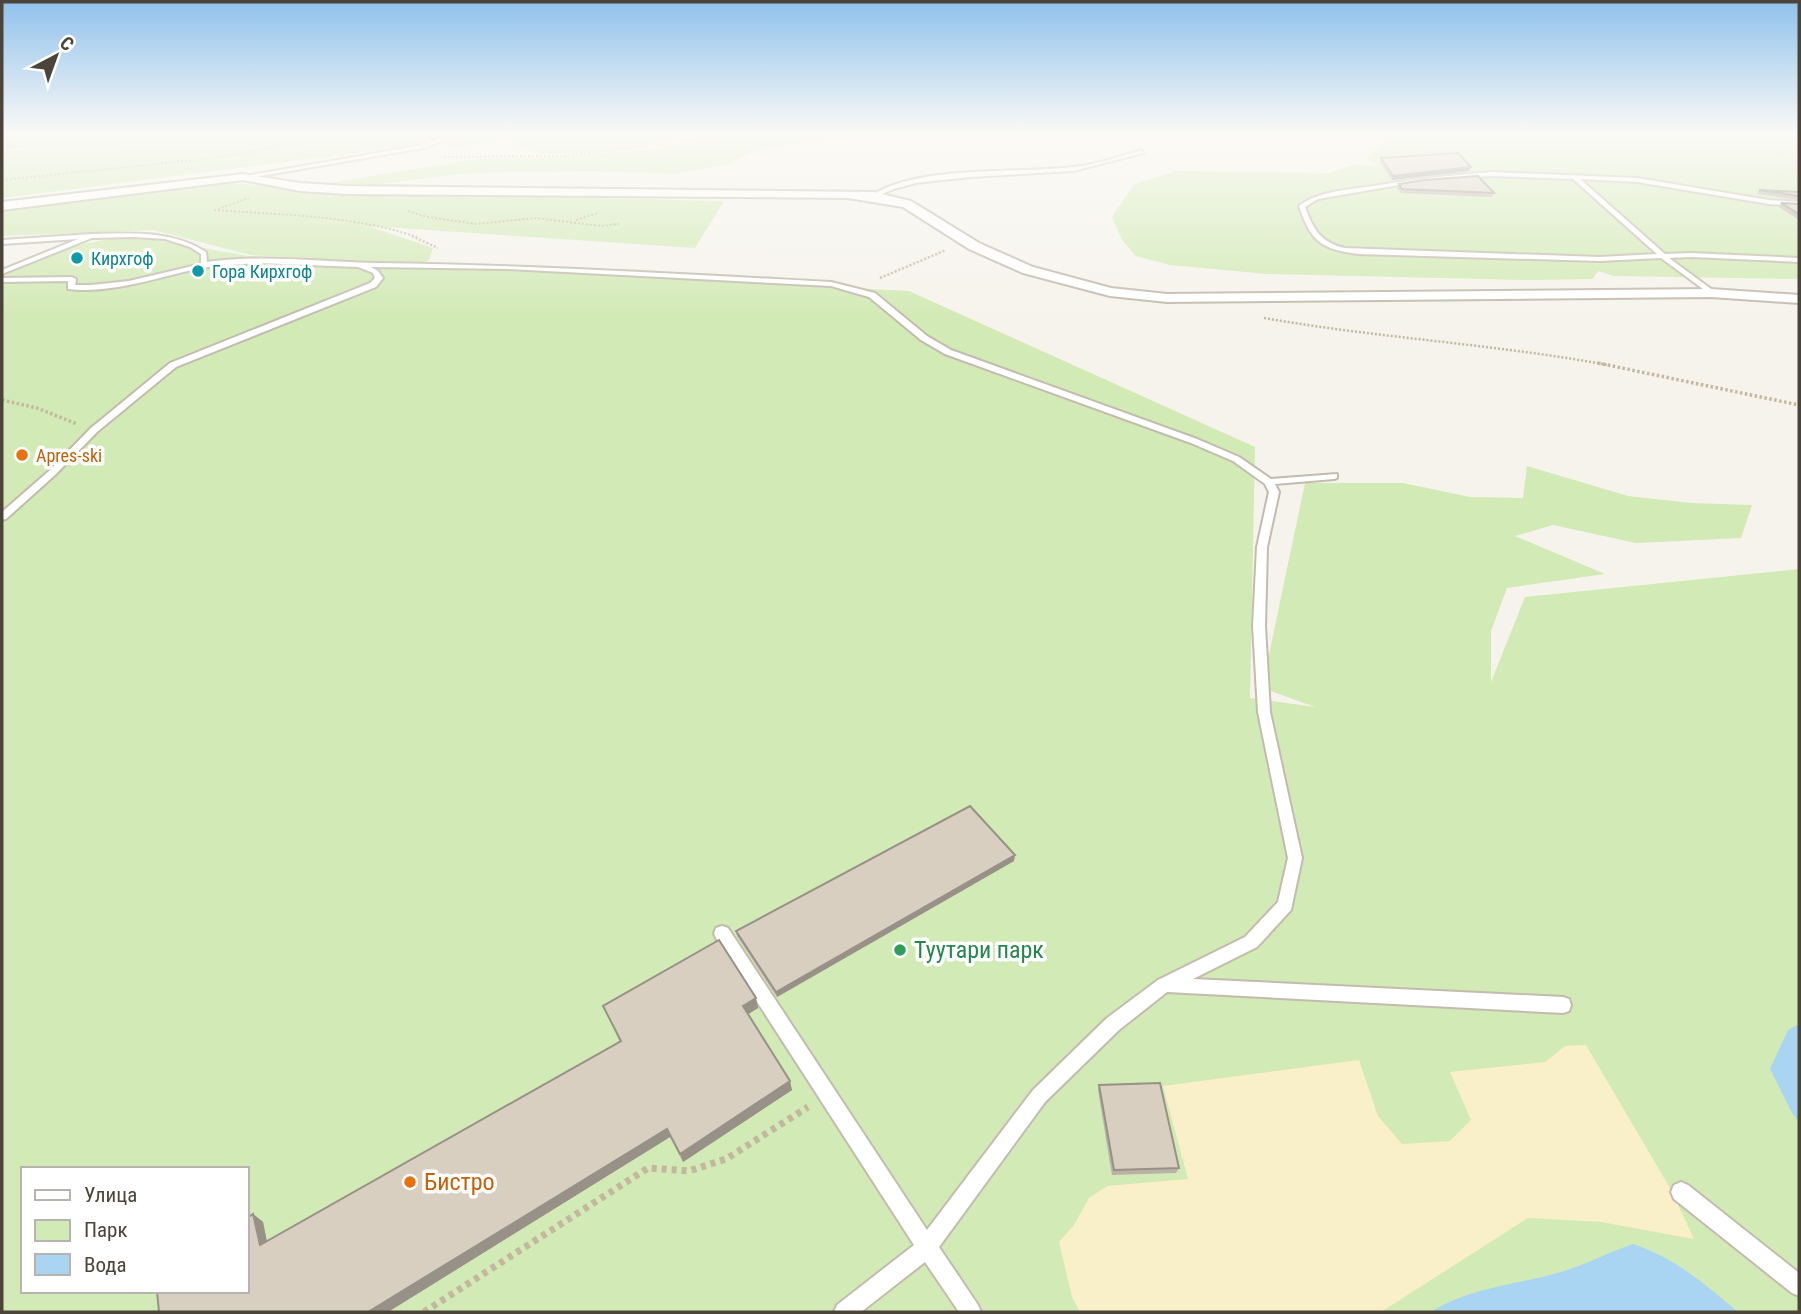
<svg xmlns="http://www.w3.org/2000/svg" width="1801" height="1314" viewBox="0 0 1801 1314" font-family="'Roboto Condensed',sans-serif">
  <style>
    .green { fill: #d2eab5; fill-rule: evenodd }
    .sand { fill: #f9efc9 }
    .water { fill: #a9d4f2 }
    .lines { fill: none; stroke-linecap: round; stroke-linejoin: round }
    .service-casing { stroke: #c2bbae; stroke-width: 4 }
    .minor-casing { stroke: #c2bbae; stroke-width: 4 }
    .path-far3 { stroke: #c4b79f; stroke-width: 2; stroke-dasharray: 2 2; stroke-linecap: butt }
    .path-far2 { stroke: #c4b79f; stroke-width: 2.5; stroke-dasharray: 2 2; stroke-linecap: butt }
    .path-far1 { stroke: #c4b79f; stroke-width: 3.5; stroke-dasharray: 2.5 2.5; stroke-linecap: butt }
    .path { stroke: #c4b79f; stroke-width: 7; stroke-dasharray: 5 5; stroke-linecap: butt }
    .service { fill: #fff; fill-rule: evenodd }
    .minor { fill: #fff; fill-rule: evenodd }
    .wall { fill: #bab2a6 }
    .shaded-wall { fill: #979187 }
    .building { fill: #d8cfc1; stroke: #979187; stroke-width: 2 }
    .culture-dot { fill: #0f9aa8; stroke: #fff; stroke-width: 2.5 }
    .food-dot { fill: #e8710a; stroke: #fff; stroke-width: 2.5 }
    .leisure-dot { fill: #2e9e5b; stroke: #fff; stroke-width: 2.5 }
    .labels { text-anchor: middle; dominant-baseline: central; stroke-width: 7; stroke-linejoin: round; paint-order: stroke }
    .far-culture-label { font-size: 18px; fill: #0d838f; stroke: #fff; text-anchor: start }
    .far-food-label { font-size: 18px; fill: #c56008; stroke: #fff; text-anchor: start }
    .near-leisure-label { font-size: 24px; fill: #27864d; stroke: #fff; text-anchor: start }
    .near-food-label { font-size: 24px; fill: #c56008; stroke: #fff; text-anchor: start }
  </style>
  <rect width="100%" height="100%" fill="#f6f3ec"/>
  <g class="green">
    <polygon points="2,135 445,135 420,143 371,151 2,198"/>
    <path d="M 465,135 L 688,135 C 648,146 552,164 515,146 L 515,139 L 452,148 L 440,144 Z"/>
    <path d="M 747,135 L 883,135 C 851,141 753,141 733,163 L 675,174 L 590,171 L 517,172 L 458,174 L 373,185 L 330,183 L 478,159 L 536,158 L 648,150 Z"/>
    <polygon points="1392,135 1640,138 1644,135 1799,135 1799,279 1613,276 1598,271 1593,279 1530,280 1267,274 1170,265 1136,256 1122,240 1112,217 1134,184 1177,171 1329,173 1356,164 1378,166 1366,158"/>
    <polygon points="225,182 312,192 724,201 695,248 368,226 433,248 429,260 419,264 251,255 153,230 2,236 2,209"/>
    <path d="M 133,236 L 249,256 L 909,291 L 1255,447 L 1250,698 L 1315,707 L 1262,688 L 1305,483 L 1403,483 L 1470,497 L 1523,498 L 1527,466 L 1628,496 L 1691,503 L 1752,505 L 1741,538 L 1636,543 L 1553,525 L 1515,536 L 1605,574 L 1507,588 L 1491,631 L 1491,682 L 1525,597 L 1799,569 L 1799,1312 L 2,1312 L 2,273 C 49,253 81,241 133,236 ZM 23,1169 L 247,1169 L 247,1291 L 23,1291 Z"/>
  </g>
  <polygon class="sand" points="1586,1045 1670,1188 1694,1239 1601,1222 1528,1218 1381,1312 1080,1312 1072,1297 1059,1242 1074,1225 1089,1198 1107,1186 1188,1179 1163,1086 1359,1060 1378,1116 1402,1144 1450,1141 1471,1120 1450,1072 1545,1062 1565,1046"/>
  <g class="water">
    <polygon points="1799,1024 1799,1122 1792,1113 1770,1069 1788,1030"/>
    <path d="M 1633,1244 C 1677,1259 1703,1283 1738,1312 L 1431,1312 C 1471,1287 1517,1285 1561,1272 C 1585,1265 1609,1252 1633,1244 Z"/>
  </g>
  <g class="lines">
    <defs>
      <g id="service">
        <polygon points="447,135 455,135 424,148 243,179 240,177 423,145"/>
        <path d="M 1141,150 L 1143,153 L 1073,171 L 970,177 L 916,183 L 894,189 L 873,198 L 870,196 C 920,164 1014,174 1073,167 C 1096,165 1118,157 1141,150 Z"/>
        <path d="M 1491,172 L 1637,178 L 1769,200 L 1799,202 L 1799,206 L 1769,204 L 1637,182 L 1580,179 L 1665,254 L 1691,253 L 1799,258 L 1799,262 L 1691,257 L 1669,258 L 1714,291 L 1715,293 L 1711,295 L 1661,258 L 1599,261 L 1358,254 C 1321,249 1311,242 1299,206 C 1317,192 1344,190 1366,187 C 1408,180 1449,175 1491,172 ZM 1491,176 L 1573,179 L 1657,254 L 1599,257 L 1345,248 C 1321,243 1313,229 1305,207 L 1318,199 L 1422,181 Z"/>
        <path d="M 91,234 C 131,233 171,230 206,252 L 207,262 C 264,254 321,262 378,263 C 529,265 680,274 831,282 L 875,293 L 927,336 L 951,350 L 1197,439 L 1239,457 L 1271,479 L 1337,474 L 1337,478 L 1334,479 L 1275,484 L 1279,492 L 1267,547 L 1265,626 L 1270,712 L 1302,858 L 1291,910 L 1257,947 L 1193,979 L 1563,997 L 1569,999 L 1571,1005 L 1569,1011 L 1563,1013 L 1167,992 L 1119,1030 L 1045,1102 L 939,1247 L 978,1305 L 981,1312 L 959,1312 L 925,1262 L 861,1312 L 834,1312 L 837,1305 L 914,1245 L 716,938 L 714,933 L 716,928 L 722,926 L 728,928 L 927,1230 L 1033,1090 L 1107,1018 L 1158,980 L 1245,937 L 1278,902 L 1288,858 L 1258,712 L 1253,626 L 1257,547 L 1269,492 L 1265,484 L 1233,461 L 1191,443 L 945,354 L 921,340 L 869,297 L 831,286 L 507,269 L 371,267 L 378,271 L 383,278 L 376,287 L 176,367 L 97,432 L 55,475 L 6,519 L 2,520 L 2,512 L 49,471 L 91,428 L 170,363 L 370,283 L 375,278 L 373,273 L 358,267 L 257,263 L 207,267 L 204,269 L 201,268 C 158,277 113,294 68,289 L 68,281 L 2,282 L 2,278 L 72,277 L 76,279 L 75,285 L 91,285 L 129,281 L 201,264 L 201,254 L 190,247 L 165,239 L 134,237 L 92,238 L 2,274 L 2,270 L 78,239 L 2,244 L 2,240 Z"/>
        <polygon points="1681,1182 1688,1185 1799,1273 1799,1296 1792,1293 1674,1199 1671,1192 1674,1185"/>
      </g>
      <polygon id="minor" points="243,174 300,183 348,186 873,192 911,201 979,243 1033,267 1111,288 1167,294 1711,289 1799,295 1799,303 1711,297 1167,302 1110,296 1023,273 969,249 903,207 848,198 348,194 300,191 243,180 2,210 2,202"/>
    </defs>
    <use href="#service" class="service-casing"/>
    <use href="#minor" class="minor-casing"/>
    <g class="path-far3">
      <polyline points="2,147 122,143 186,135"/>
      <polyline points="444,157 562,156 741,135"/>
      <polyline points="2,180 215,158 341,135"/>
      <polyline points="218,209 249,198"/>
      <path d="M 214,210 C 282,215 352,215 417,237"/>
      <polyline points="408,211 427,217 476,224 536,218 601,226 619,224"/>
      <polyline points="576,220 598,213"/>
    </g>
    <g class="path-far2">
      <polyline points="412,236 438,248"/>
      <polyline points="880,278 946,250"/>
      <path d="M 1264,318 C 1378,338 1494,344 1608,365"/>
    </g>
    <g class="path-far1">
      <polyline points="1598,363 1799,405"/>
      <polyline points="2,400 37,408 77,424"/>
    </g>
    <polyline class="path" points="424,1312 648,1168 689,1171 726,1159 808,1107"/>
    <use href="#service" class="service"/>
    <use href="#minor" class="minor"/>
  </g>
  <g class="wall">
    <polygon points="1381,158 1471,167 1469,171 1392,180 1380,162"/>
    <polygon points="1399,184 1494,193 1492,197 1401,193 1397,188"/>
    <polygon points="1759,190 1799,192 1799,200 1757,194"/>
    <polygon points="1781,203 1799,204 1799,220 1779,207"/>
    <polygon points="1014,861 777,997 737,936 736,931"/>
    <polygon points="756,998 758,1008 748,1014 792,1090 683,1162 670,1137 388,1312 159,1312 253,1214 263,1222 267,1241 620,1042 603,1006"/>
    <polygon points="1099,1085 1179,1168 1176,1173 1112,1175 1098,1090"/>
  </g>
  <g class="shaded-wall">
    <polygon points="1471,167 1469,171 1392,180 1393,176"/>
    <polygon points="1015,855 1014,861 777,997 776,992"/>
    <polygon points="756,998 758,1008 745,1016 743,1006"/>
    <polygon points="790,1081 792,1090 683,1162 680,1154"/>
    <polygon points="667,1129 670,1137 388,1312 368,1312"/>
    <polygon points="253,1214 263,1222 269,1253 260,1245"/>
  </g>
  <g class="building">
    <polygon points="1458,153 1471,167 1393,176 1381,158"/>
    <polygon points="1478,176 1494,193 1402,189 1399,184 1424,180"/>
    <polygon points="1759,190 1799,192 1799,196"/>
    <polygon points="1781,203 1799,204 1799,214"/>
    <polygon points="970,806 1015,855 776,992 736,931"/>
    <polygon points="719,940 756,998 743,1006 790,1081 680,1154 667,1129 368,1312 159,1312 157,1291 247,1291 247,1218 253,1214 260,1245 621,1041 603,1006"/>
    <polygon points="1160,1083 1179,1168 1114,1170 1099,1085"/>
  </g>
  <linearGradient id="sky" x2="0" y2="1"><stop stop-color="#8fc1ec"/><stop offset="0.42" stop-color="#fbfaf6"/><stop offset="1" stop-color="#fbfaf6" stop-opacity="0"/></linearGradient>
  <rect width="1801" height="319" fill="url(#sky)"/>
  <g class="culture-dot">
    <circle cx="77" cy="258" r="7"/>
    <circle cx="198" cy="271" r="7"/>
  </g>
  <g class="food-dot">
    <circle cx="22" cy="455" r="7"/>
    <circle cx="410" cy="1182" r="7"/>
  </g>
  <circle class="leisure-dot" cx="900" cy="950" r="7"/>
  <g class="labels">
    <g class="far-culture-label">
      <text x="91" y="258">Кирхгоф</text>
      <text x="212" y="271">Гора Кирхгоф</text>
    </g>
    <g class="far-food-label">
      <text x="36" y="455">Apres-ski</text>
    </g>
    <g class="near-leisure-label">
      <text x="914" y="950">Туутари парк</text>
    </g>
    <g class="near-food-label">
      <text x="424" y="1182">Бистро</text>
    </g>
  </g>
  <rect width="1801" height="1314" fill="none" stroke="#4b4439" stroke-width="7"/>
  <rect x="21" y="1167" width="228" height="126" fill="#ffffff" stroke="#b7b4b0" stroke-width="2"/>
  <rect x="35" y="1190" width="35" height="10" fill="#ffffff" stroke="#b7b4b0" stroke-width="2"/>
  <text x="84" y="1202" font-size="21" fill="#4b4439">Улица</text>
  <rect x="35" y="1220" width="35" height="21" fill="#d2eab5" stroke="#b7b4b0" stroke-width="2"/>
  <text x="84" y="1237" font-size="21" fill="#4b4439">Парк</text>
  <rect x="35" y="1254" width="35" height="21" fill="#a9d4f2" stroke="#b7b4b0" stroke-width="2"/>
  <text x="84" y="1272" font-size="21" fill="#4b4439">Вода</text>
  <g transform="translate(56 56) rotate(41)" stroke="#ffffff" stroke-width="5" paint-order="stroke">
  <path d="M0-5L12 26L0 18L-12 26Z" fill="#4b4439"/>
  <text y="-10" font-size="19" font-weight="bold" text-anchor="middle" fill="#4b4439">С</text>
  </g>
</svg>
